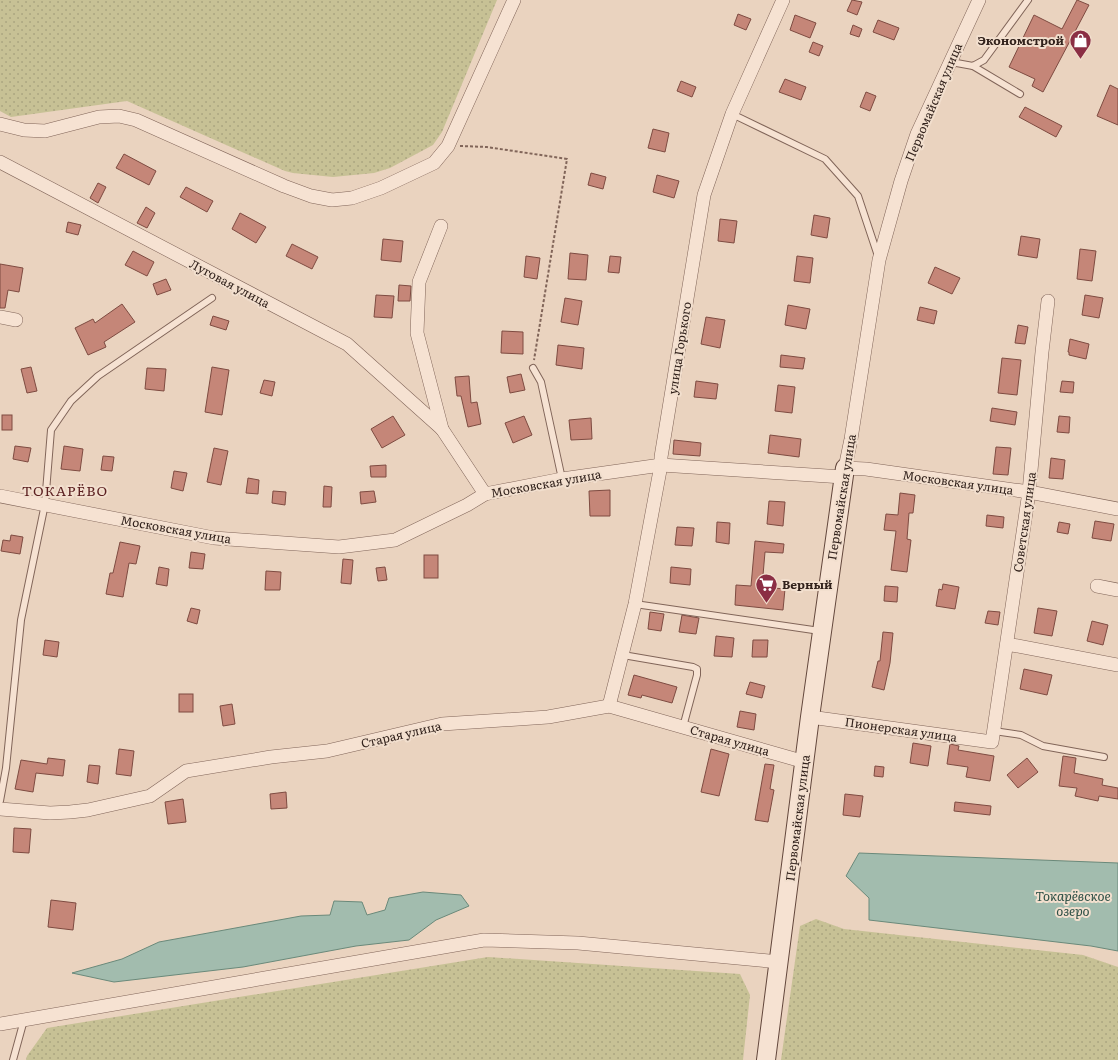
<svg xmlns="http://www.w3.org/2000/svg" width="1118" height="1060" viewBox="0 0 1118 1060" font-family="Literata,serif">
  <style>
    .grass { fill: url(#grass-dots) }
    .water { fill: #a2bcae; stroke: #6a897a }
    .building { fill: #c58678; stroke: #7e4b41 }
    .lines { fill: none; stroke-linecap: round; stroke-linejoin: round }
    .lane-casing { stroke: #816559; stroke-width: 8 }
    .street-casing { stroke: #816559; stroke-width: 14 }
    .secondary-casing { stroke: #63473c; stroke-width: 20 }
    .path { stroke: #816559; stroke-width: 2; stroke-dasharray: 3 2; stroke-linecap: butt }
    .lane { stroke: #f6e2d2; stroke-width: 6 }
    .street { stroke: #f6e2d2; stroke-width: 13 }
    .secondary { stroke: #f6e2d2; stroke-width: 18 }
    .labels { text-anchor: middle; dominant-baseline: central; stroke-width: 4; stroke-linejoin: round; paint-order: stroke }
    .poi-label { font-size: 12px; font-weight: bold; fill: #32221c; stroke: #f2dfce; text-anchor: end }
    .street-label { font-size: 12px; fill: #32221c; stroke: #f2dfce }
    .water-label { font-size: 13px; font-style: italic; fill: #2d5046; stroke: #f2dfce }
    .quarter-label { font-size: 14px; letter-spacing: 1px; fill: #5b1f20; stroke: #f2dfce }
  </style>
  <defs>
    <pattern id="grass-dots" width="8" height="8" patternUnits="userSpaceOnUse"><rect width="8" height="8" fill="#c7c195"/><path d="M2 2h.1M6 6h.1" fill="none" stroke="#aba680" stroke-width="1.8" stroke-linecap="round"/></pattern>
  </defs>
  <rect width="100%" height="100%" fill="#ead3bf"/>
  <g class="grass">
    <polygon points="0,0 497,0 442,132 433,145 390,168 374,173 333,177 293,173 285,171 127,101 11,117 0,111"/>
    <polygon points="816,919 844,929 1083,955 1118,967 1118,1060 781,1060 800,926"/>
    <polygon points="488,957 740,974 750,995 743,1060 26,1060 27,1056 47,1028"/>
  </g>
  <g class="water">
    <polygon points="859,853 1118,863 1118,951 1091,946 869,920 869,898 846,876"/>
    <polygon points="423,892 461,895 469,906 436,920 409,940 356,946 243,967 114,982 72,973 122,959 159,942 301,916 330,915 334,901 362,902 367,915 385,910 389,898"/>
  </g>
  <g class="building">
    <polygon points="852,0 862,2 857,15 847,11"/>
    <polygon points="1077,0 1089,5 1043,92 1032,86 1035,79 1009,67 1034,15 1062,29"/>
    <polygon points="738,14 751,19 746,30 734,25"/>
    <polygon points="795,15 816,23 810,38 790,30"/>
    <polygon points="878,20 899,28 894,40 873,32"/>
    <polygon points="853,25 862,29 859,37 850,34"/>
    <polygon points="813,42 823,46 819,56 809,52"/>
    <polygon points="785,79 806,87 801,100 779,92"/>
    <polygon points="681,81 696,87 692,97 677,91"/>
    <polygon points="1110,85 1118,89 1118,125 1097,116"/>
    <polygon points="866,92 876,96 870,111 860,107"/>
    <polygon points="1025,107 1062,126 1056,137 1019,117"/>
    <polygon points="653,129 669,133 665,152 648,148"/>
    <polygon points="124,154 156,171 149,185 116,168"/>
    <polygon points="591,173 606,177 603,189 588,185"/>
    <polygon points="657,175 679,181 674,198 653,192"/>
    <polygon points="98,183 106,187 98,203 90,198"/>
    <polygon points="186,187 213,201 207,212 180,197"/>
    <polygon points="146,207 155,213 147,228 137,223"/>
    <polygon points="240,213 266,227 256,243 232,229"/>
    <polygon points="814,215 830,218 827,238 811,235"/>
    <polygon points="720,219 737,221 734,243 718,241"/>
    <polygon points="68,222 81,225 78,235 66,232"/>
    <polygon points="1021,236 1040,239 1037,258 1018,255"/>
    <polygon points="383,239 403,241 401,262 381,260"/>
    <polygon points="292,244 318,257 312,269 286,256"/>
    <polygon points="1080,249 1096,251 1092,281 1077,279"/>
    <polygon points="133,251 154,262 147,276 125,265"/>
    <polygon points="570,253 588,255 586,280 568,279"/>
    <polygon points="526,256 540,258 537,279 524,277"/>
    <polygon points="610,256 621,257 619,273 608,272"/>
    <polygon points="797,256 813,258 810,283 794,281"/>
    <polygon points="0,264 23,268 19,292 8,290 5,308 0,308"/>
    <polygon points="935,267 960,278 952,294 928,283"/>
    <polygon points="166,279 171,290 157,295 153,284"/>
    <polygon points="399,285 411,286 410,301 398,301"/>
    <polygon points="376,295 394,296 392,318 374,317"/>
    <polygon points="1085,295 1103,298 1099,318 1082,315"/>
    <polygon points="565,298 582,301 578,325 561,322"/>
    <polygon points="122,304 135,322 104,342 106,347 88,355 75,328 93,319 95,323"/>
    <polygon points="788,305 810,309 806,329 785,325"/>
    <polygon points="920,307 937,311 934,324 917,320"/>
    <polygon points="213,316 229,321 226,330 210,325"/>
    <polygon points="706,317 725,320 720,348 701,344"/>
    <polygon points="1018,325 1028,327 1025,344 1015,343"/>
    <polygon points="502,331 523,332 523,354 501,353"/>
    <polygon points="1070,339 1089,344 1086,359 1069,355 1069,352 1068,352"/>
    <polygon points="558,345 584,348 582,369 556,365"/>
    <polygon points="781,355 805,358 803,369 780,367"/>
    <polygon points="1002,358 1021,360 1017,395 998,393"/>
    <polygon points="31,367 37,391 27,393 21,369"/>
    <polygon points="212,367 229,370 222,415 205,412"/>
    <polygon points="147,368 166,369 164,391 145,389"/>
    <polygon points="521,374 525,390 510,393 507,377"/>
    <polygon points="469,376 471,403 477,402 481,424 468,427 461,396 457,396 455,377"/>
    <polygon points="264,380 275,382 272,396 260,393"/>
    <polygon points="696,381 718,384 716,399 694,397"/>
    <polygon points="1062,381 1074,382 1073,393 1060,392"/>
    <polygon points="778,385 795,387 792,413 775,411"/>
    <polygon points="992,408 1017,412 1015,425 990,421"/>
    <rect x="2" y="415" width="10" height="15"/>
    <polygon points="393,416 405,435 382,448 371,429"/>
    <polygon points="524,416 532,435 513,443 505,423"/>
    <polygon points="1059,416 1070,417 1069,433 1057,432"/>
    <polygon points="591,418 592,439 571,440 569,420"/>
    <polygon points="770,435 801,439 799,457 768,453"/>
    <polygon points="674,440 701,443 700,456 673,454"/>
    <polygon points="15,446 31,448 28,462 13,459"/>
    <polygon points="64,446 83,449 80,471 61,469"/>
    <polygon points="996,447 1011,448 1008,475 993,474"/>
    <polygon points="214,448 228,451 221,485 207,482"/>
    <polygon points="103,456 114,457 112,471 101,470"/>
    <polygon points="1051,458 1065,460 1063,479 1049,478"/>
    <polygon points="386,465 386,477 371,477 370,466"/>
    <polygon points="174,471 187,473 183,491 171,488"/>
    <polygon points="248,478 259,480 258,494 246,493"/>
    <polygon points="324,486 332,487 331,507 323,507"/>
    <polygon points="610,490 610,516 590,516 589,491"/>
    <polygon points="273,491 286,492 285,505 272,503"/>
    <polygon points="374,491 376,502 361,504 360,492"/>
    <polygon points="900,493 915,495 913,513 909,513 907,539 911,540 907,572 891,570 896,531 884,530 886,514 898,515"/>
    <polygon points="769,501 785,502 783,526 767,524"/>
    <polygon points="987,515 1004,517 1003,528 986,526"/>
    <polygon points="1095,521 1114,524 1111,541 1092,538"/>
    <polygon points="717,522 730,523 729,544 716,542"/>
    <polygon points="1059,522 1070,524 1068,534 1057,532"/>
    <polygon points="677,527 694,528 692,546 675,545"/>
    <polygon points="11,535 23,537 20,554 1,551 3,540 10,541"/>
    <polygon points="755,541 784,544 783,553 765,552 762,587 785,589 783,610 735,605 736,585 751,586"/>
    <polygon points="120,542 140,546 136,564 129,563 123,597 106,594 110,573 113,573"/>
    <polygon points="191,552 205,554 203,569 189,568"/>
    <rect x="424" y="555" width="14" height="23"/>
    <polygon points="343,559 353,560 351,584 341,583"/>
    <polygon points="159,567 169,569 167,586 156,584"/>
    <polygon points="385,567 387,580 378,581 376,568"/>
    <polygon points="671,567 691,569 690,585 670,583"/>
    <polygon points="266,571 281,572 280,590 265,590"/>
    <polygon points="943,584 959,587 955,609 936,606 939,589 942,590"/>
    <polygon points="885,586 898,587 897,602 884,601"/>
    <polygon points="191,608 200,610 197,624 187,621"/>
    <polygon points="1038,608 1057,611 1052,636 1034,633"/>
    <polygon points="988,611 1000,612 998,625 985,623"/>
    <polygon points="650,612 664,614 661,631 648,629"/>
    <polygon points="682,615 699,618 696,634 679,632"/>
    <polygon points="1092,621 1108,625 1103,645 1087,641"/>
    <polygon points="883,632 893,633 890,663 884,690 872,687 878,661 880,661"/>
    <polygon points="716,636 734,638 732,657 714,656"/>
    <polygon points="45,640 59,642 57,657 43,655"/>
    <polygon points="753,640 768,640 767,657 752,657"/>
    <polygon points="1024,669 1052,675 1047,695 1020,689"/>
    <polygon points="634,675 677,687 672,703 642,695 641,698 628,695"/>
    <polygon points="750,682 765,686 762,698 746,694"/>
    <rect x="179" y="694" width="14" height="18"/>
    <polygon points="232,704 235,724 223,726 220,706"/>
    <polygon points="740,711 756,714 754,730 737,727"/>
    <polygon points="913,743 931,746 928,766 910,763"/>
    <polygon points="950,744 959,746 958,750 994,756 990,781 966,777 968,767 947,764"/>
    <polygon points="119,749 134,751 131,776 116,774"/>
    <polygon points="711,749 729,754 719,796 701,792"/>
    <polygon points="1063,756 1076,758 1074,773 1103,779 1102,785 1118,788 1118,799 1099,796 1098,801 1075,796 1077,788 1059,786"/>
    <polygon points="48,758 65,760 63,776 36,773 33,792 15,789 21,760 47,764"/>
    <polygon points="1027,758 1038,772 1018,788 1007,775"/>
    <polygon points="765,764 774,765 770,789 774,790 768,822 755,820"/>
    <polygon points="89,765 100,766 98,784 87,782"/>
    <polygon points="875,766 884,767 883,777 874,776"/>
    <polygon points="286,792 287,808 271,809 270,794"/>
    <polygon points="845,794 863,796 860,817 843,815"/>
    <polygon points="183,799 186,822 168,824 165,802"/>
    <polygon points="955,802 991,806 990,815 954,811"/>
    <polygon points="14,828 31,829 29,853 13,852"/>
    <polygon points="51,900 76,903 73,930 48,927"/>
  </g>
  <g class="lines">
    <defs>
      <g id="lane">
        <polyline points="951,62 973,66 984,60 1028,0"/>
        <polyline points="973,66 1020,94"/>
        <polyline points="732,114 825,159 858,196 878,256"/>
        <polyline points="533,368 541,382 562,479"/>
        <polyline points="635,604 820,631"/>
        <polyline points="623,655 693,667 697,669 697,675 683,727"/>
        <polyline points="994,731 1021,735 1043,746 1104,757"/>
        <polyline points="0,801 6,768 21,620 45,504 51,430 71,401 98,376 212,298"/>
        <polyline points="13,1060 24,1020"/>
      </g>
      <g id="street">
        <polyline points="979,0 917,134 901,181 879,260 851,439 845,468 866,469 1029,492 1118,509"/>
        <polyline points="0,124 24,130 45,131 99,117 119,116 136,120 284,186 311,196 332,200 352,198 381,188 434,163 448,146 514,0"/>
        <polyline points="0,162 347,344 442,429"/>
        <polyline points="441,226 419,282 417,333 442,429 485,494"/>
        <polyline points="0,317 16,320"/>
        <polyline points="0,496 214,538 339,547 395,540 467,505 485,494 562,479 661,465 843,477"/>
        <polyline points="1097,586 1118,590"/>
        <polyline points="1007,644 1118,665"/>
        <polyline points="609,706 635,604 661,465 661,457 704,195 732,114 783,0"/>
        <polyline points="810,717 992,742 1029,492 1042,352 1048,301"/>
        <polyline points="0,809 50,813 70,812 88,810 150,796 186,771 271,757 327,751 442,724 548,717 609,706 805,762"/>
        <polyline points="0,1024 484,940 578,943 779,962"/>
      </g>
      <polyline id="secondary" points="766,1060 810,717 845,468"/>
    </defs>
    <use href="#lane" class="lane-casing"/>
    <use href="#street" class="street-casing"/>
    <use href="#secondary" class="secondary-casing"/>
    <polyline class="path" points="460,146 487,147 567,159 534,360"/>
    <use href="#lane" class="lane"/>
    <use href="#street" class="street"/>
    <use href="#secondary" class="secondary"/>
  </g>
  <defs>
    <symbol id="shop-pin" viewBox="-11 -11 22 30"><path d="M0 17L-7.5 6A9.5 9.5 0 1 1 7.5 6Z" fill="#8b2e44" stroke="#f2dfce"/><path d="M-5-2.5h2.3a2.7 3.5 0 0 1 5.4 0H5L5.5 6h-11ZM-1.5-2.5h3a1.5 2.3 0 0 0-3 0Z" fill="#fff"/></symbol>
    <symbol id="supermarket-pin" viewBox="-11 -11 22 30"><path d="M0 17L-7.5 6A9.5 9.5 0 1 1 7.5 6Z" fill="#8b2e44" stroke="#f2dfce"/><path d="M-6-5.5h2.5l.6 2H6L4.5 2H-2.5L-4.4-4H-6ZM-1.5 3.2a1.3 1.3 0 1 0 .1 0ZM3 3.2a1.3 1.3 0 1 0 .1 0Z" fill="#fff"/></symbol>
  </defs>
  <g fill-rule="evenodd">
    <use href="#shop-pin" x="1068" y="28" width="25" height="34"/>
    <use href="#supermarket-pin" x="754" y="572" width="25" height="34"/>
  </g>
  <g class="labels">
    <g class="poi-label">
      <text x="1064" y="40">Экономстрой</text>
      <text x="782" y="584" text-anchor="start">Верный</text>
    </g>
    <g class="street-label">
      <text transform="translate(933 102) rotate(-67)">Первомайская улица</text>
      <text transform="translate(230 283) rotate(28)">Луговая улица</text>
      <text transform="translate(679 348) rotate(-81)">улица Горького</text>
      <text transform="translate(958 482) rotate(8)">Московская улица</text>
      <text transform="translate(546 483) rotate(-10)">Московская улица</text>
      <text transform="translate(841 497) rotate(-81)">Первомайская улица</text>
      <text transform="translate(1024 522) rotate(-82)">Советская улица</text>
      <text transform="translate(176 529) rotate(10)">Московская улица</text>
      <text transform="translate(901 729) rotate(8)">Пионерская улица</text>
      <text transform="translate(401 734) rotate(-13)">Старая улица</text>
      <text transform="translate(730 740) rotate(16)">Старая улица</text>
      <text transform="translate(797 818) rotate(-83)">Первомайская улица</text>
    </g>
    <g class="water-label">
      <text x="1073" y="895">Токарёвское<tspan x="1073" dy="15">озеро</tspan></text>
    </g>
    <g class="quarter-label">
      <text x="65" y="490">ТОКАРЁВО</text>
    </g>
  </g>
</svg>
